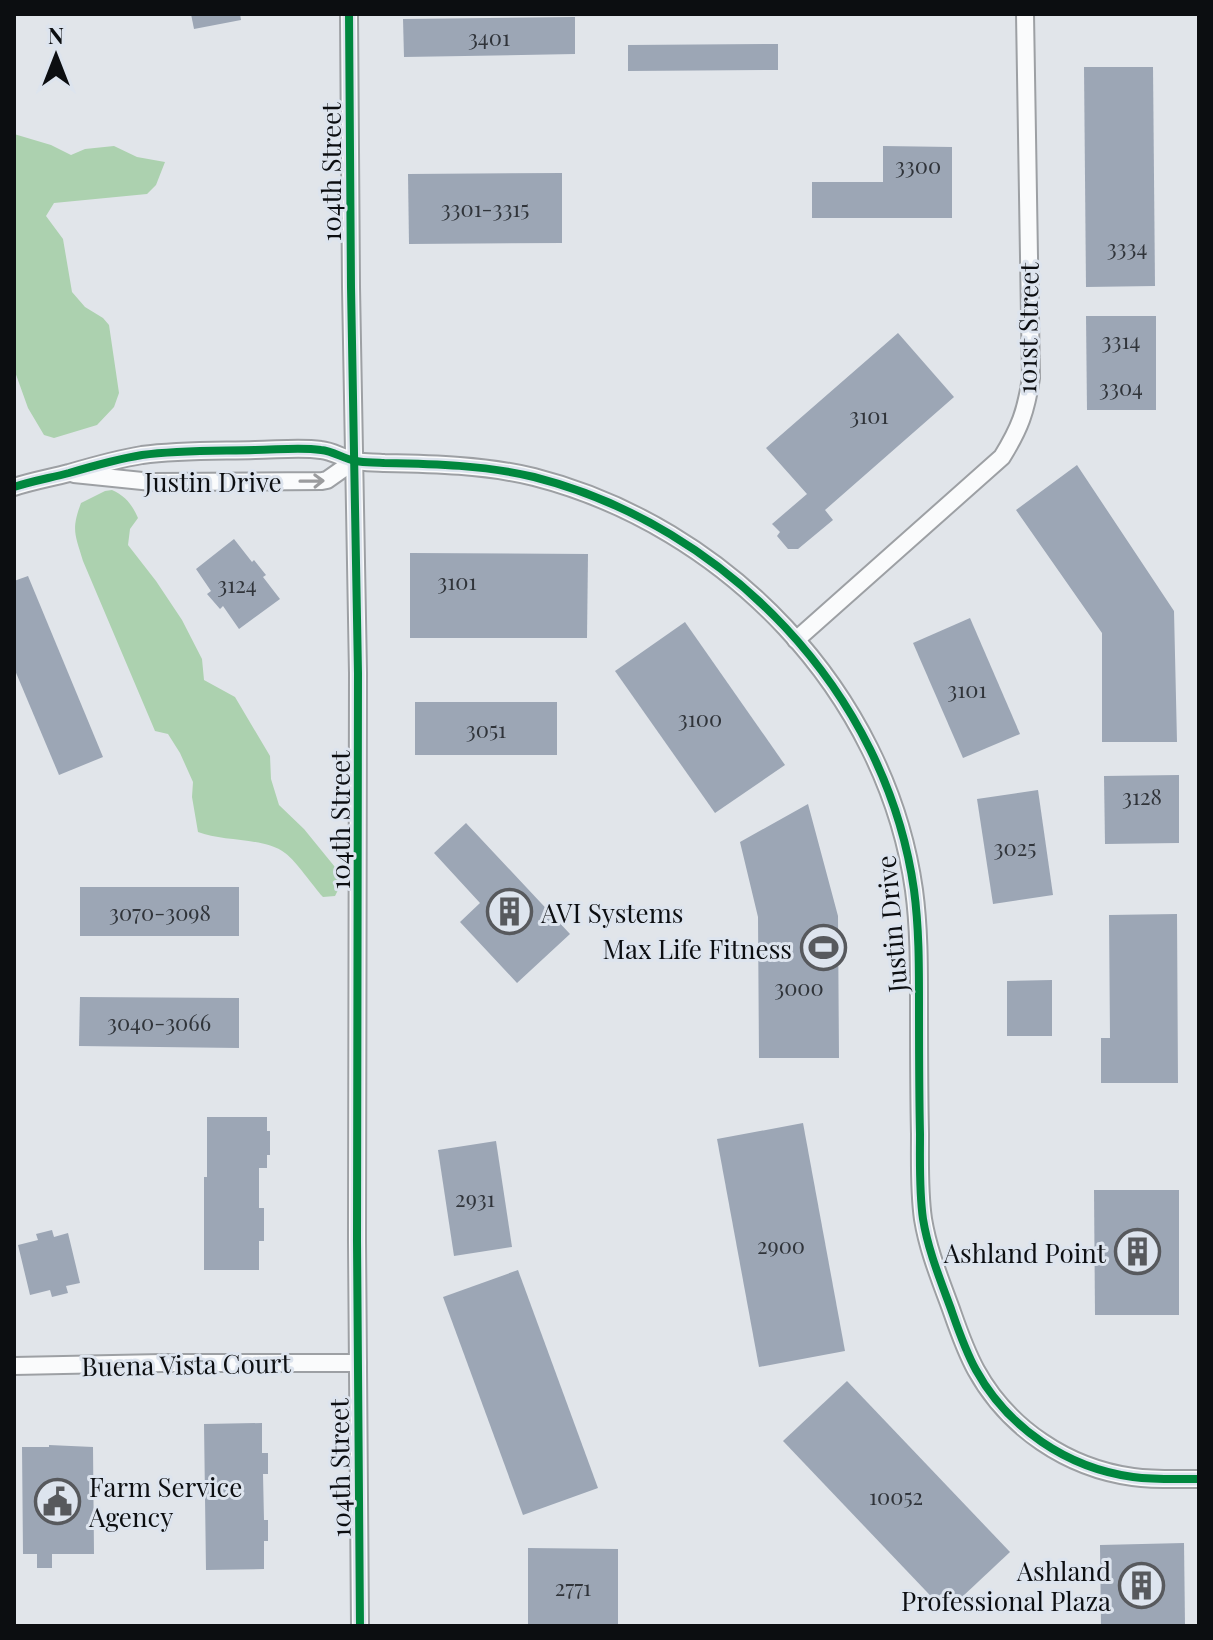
<svg xmlns="http://www.w3.org/2000/svg" width="1213" height="1640" viewBox="0 0 1213 1640" font-family="'Playfair Display',serif">
  <style>
    .forest { fill: #acd1af }
    .building { fill: #9ca6b5 }
    .lines { fill: none; stroke-linecap: round; stroke-linejoin: round }
    .street-casing { stroke: #9da0a4; stroke-width: 20 }
    .street { stroke: #fafbfc; stroke-width: 16 }
    .cycleway-casing { stroke: #dde4ee; stroke-width: 13 }
    .cycleway { stroke: #00873e; stroke-width: 8 }
    .oneway { stroke: #9b9c9e }
    .labels { text-anchor: middle; dominant-baseline: central; stroke-width: 6; stroke-linejoin: round; paint-order: stroke }
    .number-label { font-size: 22px; fill: #30343a }
    .street-label { font-size: 26px; fill: #0c0e11; stroke: #dde4ee }
    .poi-label { font-size: 26px; fill: #0c0e11; stroke: #dde4ee; text-anchor: end }
  </style>
  <rect width="100%" height="100%" fill="#e1e5ea"/>
  <g class="forest">
    <polygon points="14,134 51,145 71,155 85,149 114,146 137,157 165,162 156,185 147,194 54,203 46,216 63,239 72,292 85,307 103,318 109,325 119,393 114,407 97,425 54,438 44,435 28,408 14,369"/>
    <path d="M 112,490 C 125,496 132,504 138,518 L 130,529 L 128,545 L 156,581 L 182,620 L 202,659 L 204,680 L 235,697 L 270,756 L 271,779 L 279,805 L 304,829 L 339,872 L 340,886 L 335,896 L 323,897 C 312,885 297,862 285,853 C 264,837 223,842 198,832 L 192,797 L 193,782 L 180,753 L 168,734 L 155,731 L 83,561 C 75,534 71,530 81,503 L 105,491 Z"/>
  </g>
  <g class="building">
    <polygon points="191,14 240,14 241,20 194,29"/>
    <polygon points="575,17 575,54 404,57 403,19"/>
    <polygon points="778,44 778,70 628,71 628,45"/>
    <polygon points="1084,67 1153,67 1155,286 1086,287"/>
    <polygon points="883,146 952,147 952,218 812,218 812,182 883,182"/>
    <polygon points="562,173 562,243 409,244 408,174"/>
    <polygon points="1086,316 1156,316 1156,410 1087,410"/>
    <polygon points="898,333 954,397 825,510 833,520 798,549 788,549 777,536 780,532 772,524 807,494 766,448"/>
    <polygon points="1077,465 1174,611 1177,742 1102,742 1102,633 1016,510"/>
    <polygon points="234,539 252,562 254,560 266,575 263,577 280,599 239,629 223,606 220,609 207,594 211,591 196,569"/>
    <polygon points="410,553 588,554 587,638 410,638"/>
    <polygon points="28,576 103,757 59,775 14,668 14,581"/>
    <polygon points="970,618 1020,734 963,758 913,643"/>
    <polygon points="685,622 785,765 715,813 615,671"/>
    <rect x="415" y="702" width="142" height="53"/>
    <polygon points="1179,775 1179,843 1105,844 1104,776"/>
    <polygon points="1038,790 1053,895 993,904 977,799"/>
    <polygon points="808,804 838,916 839,1058 759,1058 758,917 740,842"/>
    <polygon points="466,823 570,934 517,983 460,922 480,903 434,853"/>
    <rect x="80" y="887" width="159" height="49"/>
    <polygon points="1177,914 1178,1083 1101,1083 1101,1038 1110,1038 1109,915"/>
    <polygon points="1052,980 1052,1036 1007,1036 1007,981"/>
    <polygon points="80,997 239,998 239,1048 79,1046"/>
    <polygon points="207,1117 267,1117 267,1131 270,1131 270,1155 267,1155 267,1168 259,1168 259,1208 264,1208 264,1241 259,1241 259,1270 204,1270 204,1177 207,1177"/>
    <polygon points="803,1123 845,1351 759,1367 717,1139"/>
    <polygon points="496,1141 512,1247 454,1256 438,1150"/>
    <polygon points="1094,1190 1179,1190 1179,1315 1095,1315"/>
    <polygon points="52,1230 54,1237 68,1233 80,1283 66,1286 68,1293 52,1297 50,1290 30,1295 18,1245 38,1240 36,1234"/>
    <polygon points="518,1270 598,1488 523,1515 443,1297"/>
    <polygon points="847,1381 1010,1552 946,1612 783,1441"/>
    <polygon points="262,1423 262,1453 268,1453 268,1474 263,1474 264,1520 268,1520 268,1541 264,1541 264,1569 206,1570 204,1424"/>
    <polygon points="49,1445 93,1447 94,1554 52,1554 52,1568 37,1568 37,1554 23,1554 22,1447 49,1447"/>
    <polygon points="1184,1543 1185,1625 1101,1626 1100,1545"/>
    <polygon points="528,1548 618,1549 618,1626 528,1626"/>
  </g>
  <g class="lines">
    <defs>
      <g id="street">
        <polyline points="349,14 351,287 358,673 357,1241 360,1626"/>
        <polyline points="74,474 152,482 322,481 327,480 354,461"/>
        <path d="M 14,487 C 32,481 50,478 69,473 C 93,466 117,459 142,455 C 179,450 217,451 255,450 C 276,450 299,447 321,450 C 333,451 344,459 356,461 C 365,463 375,462 384,463 C 435,464 484,465 534,477 C 726,526 886,692 914,890 C 919,927 919,965 919,1002 C 919,1046 919,1090 920,1134 C 920,1162 919,1191 923,1219 C 928,1250 940,1279 951,1309 C 958,1329 965,1350 976,1370 C 1008,1428 1067,1468 1133,1477 C 1155,1480 1177,1479 1199,1479"/>
        <path d="M 796,640 L 1002,457 C 1020,428 1026,411 1031,378 L 1025,14"/>
        <polyline points="14,1366 162,1363 358,1363"/>
      </g>
    </defs>
    <use href="#street" class="street-casing"/>
    <use href="#street" class="street"/>
    <defs>
      <g id="cycleway">
        <polyline points="349,14 351,287 358,673 357,1241 360,1626"/>
        <path d="M 14,487 C 32,481 50,478 69,473 C 93,466 117,459 142,455 C 179,450 217,451 255,450 C 276,450 299,447 321,450 C 333,451 344,459 356,461 C 365,463 375,462 384,463 C 435,464 484,465 534,477 C 726,526 886,692 914,890 C 919,927 919,965 919,1002 C 919,1046 919,1090 920,1134 C 920,1162 919,1191 923,1219 C 928,1250 940,1279 951,1309 C 958,1329 965,1350 976,1370 C 1008,1428 1067,1468 1133,1477 C 1155,1480 1177,1479 1199,1479"/>
      </g>
    </defs>
    <use href="#cycleway" class="cycleway-casing"/>
    <use href="#cycleway" class="cycleway"/>
  </g>
  <defs><path id="oneway-shaft" d="M-6 0H5M1.5-3L5.5 0L1.5 3" fill="none" stroke-width="1.6" stroke-linecap="round" stroke-linejoin="round" transform="scale(2)"/></defs>
  <use class="oneway" href="#oneway-shaft" transform="translate(312 481) rotate(-1)"/>
  <defs>
    <symbol id="building-ring" viewBox="-11 -11 22 22"><circle r="9.5" fill="#dde4ee" stroke="#57595d" stroke-width="1.5"/><path d="M-4-6H4V6H1V3H-1V6H-4ZM-2.5-4.3h1.7v1.8h-1.7ZM.8-4.3h1.7v1.8H.8ZM-2.5-1h1.7V.8h-1.7ZM.8-1h1.7V.8H.8Z" fill="#57595d"/></symbol>
    <symbol id="stadium-ring" viewBox="-11 -11 22 22"><circle r="9.5" fill="#dde4ee" stroke="#57595d" stroke-width="1.5"/><path d="M0-5a6.5 5 0 1 0 0 10a6.5 5 0 1 0 0-10ZM-3.5-1.8h7v3.6h-7Z" fill="#57595d"/></symbol>
    <symbol id="civic-ring" viewBox="-11 -11 22 22"><circle r="9.5" fill="#dde4ee" stroke="#57595d" stroke-width="1.5"/><path d="M-.6-6.5H3V-4.5H.6V-3L4-1V1h2V6H-6V1h2V-1L-.6-3ZM-1.2 2.5V6h2.4V2.5Z" fill="#57595d"/></symbol>
  </defs>
  <g fill-rule="evenodd">
    <use href="#building-ring" x="484" y="886" width="51" height="51"/>
    <use href="#stadium-ring" x="798" y="922" width="51" height="51"/>
    <use href="#building-ring" x="1112" y="1226" width="51" height="51"/>
    <use href="#civic-ring" x="32" y="1476" width="51" height="51"/>
    <use href="#building-ring" x="1116" y="1560" width="51" height="51"/>
  </g>
  <g class="labels">
    <g class="number-label">
      <text x="489" y="37">3401</text>
      <text x="918" y="165">3300</text>
      <text x="485" y="208">3301-3315</text>
      <text x="1127" y="247">3334</text>
      <text x="1121" y="340">3314</text>
      <text x="1121" y="387">3304</text>
      <text x="869" y="415">3101</text>
      <text x="457" y="581">3101</text>
      <text x="237" y="584">3124</text>
      <text x="967" y="689">3101</text>
      <text x="700" y="718">3100</text>
      <text x="486" y="729">3051</text>
      <text x="1142" y="796">3128</text>
      <text x="1015" y="847">3025</text>
      <text x="160" y="912">3070-3098</text>
      <text x="799" y="987">3000</text>
      <text x="159" y="1022">3040-3066</text>
      <text x="475" y="1198">2931</text>
      <text x="781" y="1245">2900</text>
      <text x="896" y="1496">10052</text>
      <text x="573" y="1587">2771</text>
    </g>
    <g class="street-label">
      <text transform="translate(330 172) rotate(-90)">104th Street</text>
      <text transform="translate(1027 328) rotate(-89)">101st Street</text>
      <text x="213" y="481">Justin Drive</text>
      <text transform="translate(339 820) rotate(-90)">104th Street</text>
      <text transform="translate(891 924) rotate(-95)">Justin Drive</text>
      <text transform="translate(186 1364) rotate(-1)">Buena Vista Court</text>
      <text transform="translate(339 1468) rotate(-91)">104th Street</text>
    </g>
    <g class="poi-label">
      <text x="541" y="912" text-anchor="start">AVI Systems</text>
      <text x="792" y="948">Max Life Fitness</text>
      <text x="1106" y="1252">Ashland Point</text>
      <text x="89" y="1486" text-anchor="start">Farm Service<tspan x="89" dy="30">Agency</tspan></text>
      <text x="1111" y="1570">Ashland<tspan x="1111" dy="30">Professional Plaza</tspan></text>
    </g>
  </g>
  <rect width="1213" height="1640" fill="none" stroke="#0c0e11" stroke-width="32"/>
  <g transform="translate(56 56)" stroke="#dde4ee" stroke-width="6" paint-order="stroke">
  <path d="M0-6L14 30L0 20L-14 30Z" fill="#0c0e11"/>
  <text y="-12" font-size="22" font-weight="bold" text-anchor="middle" fill="#0c0e11">N</text>
  </g>
</svg>
